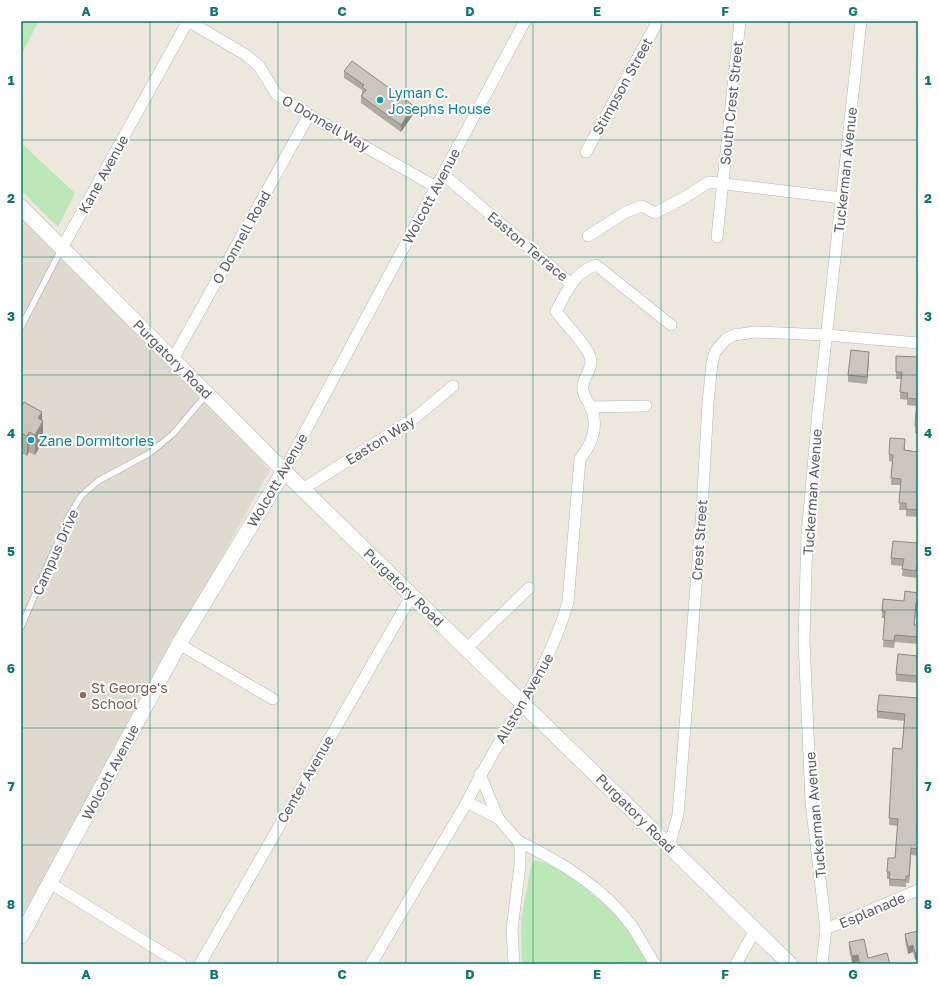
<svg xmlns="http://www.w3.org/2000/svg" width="939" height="985" viewBox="0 0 939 985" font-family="'Golos Text',sans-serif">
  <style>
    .education { fill: #dfdacf }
    .green { fill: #bce8b7 }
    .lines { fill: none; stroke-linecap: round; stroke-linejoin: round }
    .lane-casing { stroke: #b2b7bb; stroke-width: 7 }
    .street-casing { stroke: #b2b7bb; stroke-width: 12 }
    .secondary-casing { stroke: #b3b8be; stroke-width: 16 }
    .lane { stroke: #fff; stroke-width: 5.5 }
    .street { stroke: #fff; stroke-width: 11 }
    .secondary { stroke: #fff; stroke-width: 15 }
    .wall { fill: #aea9a3 }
    .shaded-wall { fill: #8d8a84 }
    .building { fill: #cac5bd; stroke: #8d8a84 }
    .grid { fill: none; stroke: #0f766e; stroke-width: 1; stroke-opacity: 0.55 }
    .culture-dot { fill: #0f9aa8; stroke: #fff; stroke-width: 1.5 }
    .education-dot { fill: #8d6e63; stroke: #fff; stroke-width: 1.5 }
    .labels { text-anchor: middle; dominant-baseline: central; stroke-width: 4; stroke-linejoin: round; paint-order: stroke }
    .street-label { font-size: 14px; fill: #585d62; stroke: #fff }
    .culture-label { font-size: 14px; fill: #0d838f; stroke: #fff; text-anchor: start }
    .education-label { font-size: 14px; fill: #785e54; stroke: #fff; text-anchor: start }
    .neatline { fill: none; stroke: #0f766e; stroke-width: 1.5 }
    .grid-label { font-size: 13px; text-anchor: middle; font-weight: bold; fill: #0f766e }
  </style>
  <rect width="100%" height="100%" fill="#ede8de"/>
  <polygon class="education" points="21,207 71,257 270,470 21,919"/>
  <g class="green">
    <polygon points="21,21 39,21 21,55"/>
    <polygon points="21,143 75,193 58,227 21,190"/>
    <path d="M 535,860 C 560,863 614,910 629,930 C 637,941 644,953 651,964 L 522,964 L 521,921 L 531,865 Z"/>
  </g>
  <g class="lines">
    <defs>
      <g id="lane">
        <polyline points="21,327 61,250"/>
        <polyline points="21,627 68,518 81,496 98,481 150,453 173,434 207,394"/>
      </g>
      <g id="street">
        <polyline points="586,152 658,21"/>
        <polyline points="443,174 570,283"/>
        <polyline points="588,236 626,212 642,206 655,213 682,199 709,182 842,198"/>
        <polyline points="717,237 740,21"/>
        <polyline points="62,248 188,21 246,55 259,66 277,95 309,115 436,187"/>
        <polyline points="173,359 309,115"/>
        <polyline points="590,407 646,406"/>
        <polyline points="284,471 525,21"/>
        <polyline points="303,489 416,417 453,386"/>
        <polyline points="179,644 273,699"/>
        <polyline points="467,648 529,588"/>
        <polyline points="480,774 498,818 518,841 520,848 520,865 512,929 514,964"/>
        <polyline points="467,802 498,818"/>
        <path d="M 518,841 C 559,861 603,887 631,925 C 640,937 646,951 655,964"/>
        <polyline points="669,846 678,815 702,510 708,403 712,363 715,352 726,339 734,335 755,332 827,335 918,343"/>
        <polyline points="50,883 181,964"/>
        <polyline points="826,929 918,890"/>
        <polyline points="200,964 412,595"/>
        <path d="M 371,964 L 467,802 C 499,735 548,674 568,602 L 580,459 C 592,444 599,426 591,407 C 587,399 582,395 583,385 C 585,373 596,366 588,352 C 581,339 565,324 556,311 C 568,291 572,274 596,265 L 671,325"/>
        <polyline points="736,964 755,930"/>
        <polyline points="822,964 826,929 811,802 804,640 807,535 818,412 861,21"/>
      </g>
      <g id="secondary">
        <polyline points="21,207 284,471 790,964"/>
        <polyline points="21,936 179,644 284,471"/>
      </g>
    </defs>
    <use href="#lane" class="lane-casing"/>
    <use href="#street" class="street-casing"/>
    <use href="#secondary" class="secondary-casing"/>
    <use href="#lane" class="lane"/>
    <use href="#street" class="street"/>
    <use href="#secondary" class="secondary"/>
  </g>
  <g class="wall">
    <polygon points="344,71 414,113 401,132 361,103 361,96 362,94 362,90 344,78"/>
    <polygon points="896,356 918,357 918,434 915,433 916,406 907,405 907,400 900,399 901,379 896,379"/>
    <polygon points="869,359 867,384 848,382 848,375"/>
    <polygon points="21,407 42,420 43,441 35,455 29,452 27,456 21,453"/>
    <polygon points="905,446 905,450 918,452 918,517 906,516 906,510 899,510 901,485 891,485 892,462 889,461 889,454"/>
    <polygon points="918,543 918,570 917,570 916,578 902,576 903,566 891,565 891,558"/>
    <polygon points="918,593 918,610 916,610 914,625 918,625 918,644 895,642 894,648 883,647 885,618 882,618 882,611 904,601"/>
    <polygon points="918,656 918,683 896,681 896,674"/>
    <polygon points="918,698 918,856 911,855 909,883 906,883 906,887 889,886 889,879 887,879 887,872 895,858 898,826 889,825 889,818 902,749 904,721 877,718 877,711"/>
    <polygon points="918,931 915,960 913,952 908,954 905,941 905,934"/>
    <polygon points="849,942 868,958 890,964 858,964 858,962 852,963 849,949"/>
  </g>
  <g class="shaded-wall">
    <polygon points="414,106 414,113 401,132 401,125"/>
    <polygon points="869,352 869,359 867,384 867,377"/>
    <polygon points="42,412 42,423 43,421 43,441 35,455 35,435 38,418"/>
    <polygon points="29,432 29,452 27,456 27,436"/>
    <polygon points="916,603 916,610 914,632 914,625"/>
    <polygon points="911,848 911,855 909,883 909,876"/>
    <polygon points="913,945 913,952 908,954 908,947"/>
    <polygon points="918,952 918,959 915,960 915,953"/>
    <polygon points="858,955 858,962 852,963 852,956"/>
  </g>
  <g class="building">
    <polygon points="352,61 414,106 401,125 361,96 366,90 362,87 364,85 344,71"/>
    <polygon points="851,350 869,352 867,377 848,375"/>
    <polygon points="896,356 918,357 918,427 915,426 917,399 907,398 908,393 900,392 902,372 896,372"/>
    <polygon points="24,402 42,412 38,418 43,421 35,435 29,432 27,436 21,433 21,407"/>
    <polygon points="890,438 905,439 904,450 918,452 918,510 906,509 906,503 899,503 901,479 891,478 893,455 889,454"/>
    <polygon points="893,541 918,543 918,563 917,563 916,571 902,569 904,559 891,558"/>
    <polygon points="905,591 918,593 918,603 916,603 914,625 918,625 918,637 895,635 894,641 883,640 885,611 882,611 883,599 904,601"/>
    <polygon points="898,654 918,656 918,676 896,674"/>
    <polygon points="879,695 918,698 918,823 917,832 918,832 918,849 911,848 909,876 906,876 906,880 889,879 890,872 887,872 888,858 895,858 898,819 889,818 893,748 902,749 905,714 877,711"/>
    <polygon points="918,931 918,952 915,953 913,945 908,947 905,934"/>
    <polygon points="864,939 868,958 887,953 890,964 860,964 858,955 852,956 849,942"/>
  </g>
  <path class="grid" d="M 150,21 L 150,964M 278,21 L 278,964M 406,21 L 406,964M 533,21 L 533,964M 661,21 L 661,964M 789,21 L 789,964M 21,140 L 918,140M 21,257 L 918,257M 21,375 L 918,375M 21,492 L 918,492M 21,610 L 918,610M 21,728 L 918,728M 21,845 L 918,845"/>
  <g class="culture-dot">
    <circle cx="380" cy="100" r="4"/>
    <circle cx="31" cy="440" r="4"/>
  </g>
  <circle class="education-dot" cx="83" cy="695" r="4"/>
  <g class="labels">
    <g class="street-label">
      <text transform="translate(622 86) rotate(-61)">Stimpson Street</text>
      <text transform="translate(731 103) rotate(-84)">South Crest Street</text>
      <text transform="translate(326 123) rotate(30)">O Donnell Way</text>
      <text transform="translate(845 170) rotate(-84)">Tuckerman Avenue</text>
      <text transform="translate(103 174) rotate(-61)">Kane Avenue</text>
      <text transform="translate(431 196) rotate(-62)">Wolcott Avenue</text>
      <text transform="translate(241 237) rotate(-61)">O Donnell Road</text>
      <text transform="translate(528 246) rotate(40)">Easton Terrace</text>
      <text transform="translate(173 359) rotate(45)">Purgatory Road</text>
      <text transform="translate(380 440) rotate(-32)">Easton Way</text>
      <text transform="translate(277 480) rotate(-60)">Wolcott Avenue</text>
      <text transform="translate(812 492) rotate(-86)">Tuckerman Avenue</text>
      <text transform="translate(699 540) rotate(-86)">Crest Street</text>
      <text transform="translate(55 552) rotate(-66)">Campus Drive</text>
      <text transform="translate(404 587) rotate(44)">Purgatory Road</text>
      <text transform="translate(524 698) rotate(-60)">Allston Avenue</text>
      <text transform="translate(110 772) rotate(-62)">Wolcott Avenue</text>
      <text transform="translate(305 779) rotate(-60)">Center Avenue</text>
      <text transform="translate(636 813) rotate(45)">Purgatory Road</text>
      <text transform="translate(815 815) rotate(-95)">Tuckerman Avenue</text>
      <text transform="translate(872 910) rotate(-23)">Esplanade</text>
    </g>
    <g class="culture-label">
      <text x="388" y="92">Lyman C.<tspan x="388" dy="16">Josephs House</tspan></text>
      <text x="39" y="440">Zane Dormitories</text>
    </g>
    <g class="education-label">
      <text x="91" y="687">St George's<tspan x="91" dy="16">School</tspan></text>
    </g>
  </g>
  <rect width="939" height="985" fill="none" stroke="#ffffff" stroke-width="44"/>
  <rect x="22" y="22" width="895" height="941" class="neatline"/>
  <g class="grid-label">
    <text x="86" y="16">A</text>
    <text x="214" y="16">B</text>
    <text x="342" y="16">C</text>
    <text x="470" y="16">D</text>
    <text x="597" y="16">E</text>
    <text x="725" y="16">F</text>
    <text x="853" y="16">G</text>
    <text x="11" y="85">1</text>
    <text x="928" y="85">1</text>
    <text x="11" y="203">2</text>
    <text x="928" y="203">2</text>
    <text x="11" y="321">3</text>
    <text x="928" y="321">3</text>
    <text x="11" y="438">4</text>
    <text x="928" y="438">4</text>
    <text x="11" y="556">5</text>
    <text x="928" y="556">5</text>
    <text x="11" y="673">6</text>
    <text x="928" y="673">6</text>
    <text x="11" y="791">7</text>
    <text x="928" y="791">7</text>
    <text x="11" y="909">8</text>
    <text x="928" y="909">8</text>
    <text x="86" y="979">A</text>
    <text x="214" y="979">B</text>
    <text x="342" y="979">C</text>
    <text x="470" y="979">D</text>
    <text x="597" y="979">E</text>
    <text x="725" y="979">F</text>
    <text x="853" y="979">G</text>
  </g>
</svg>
